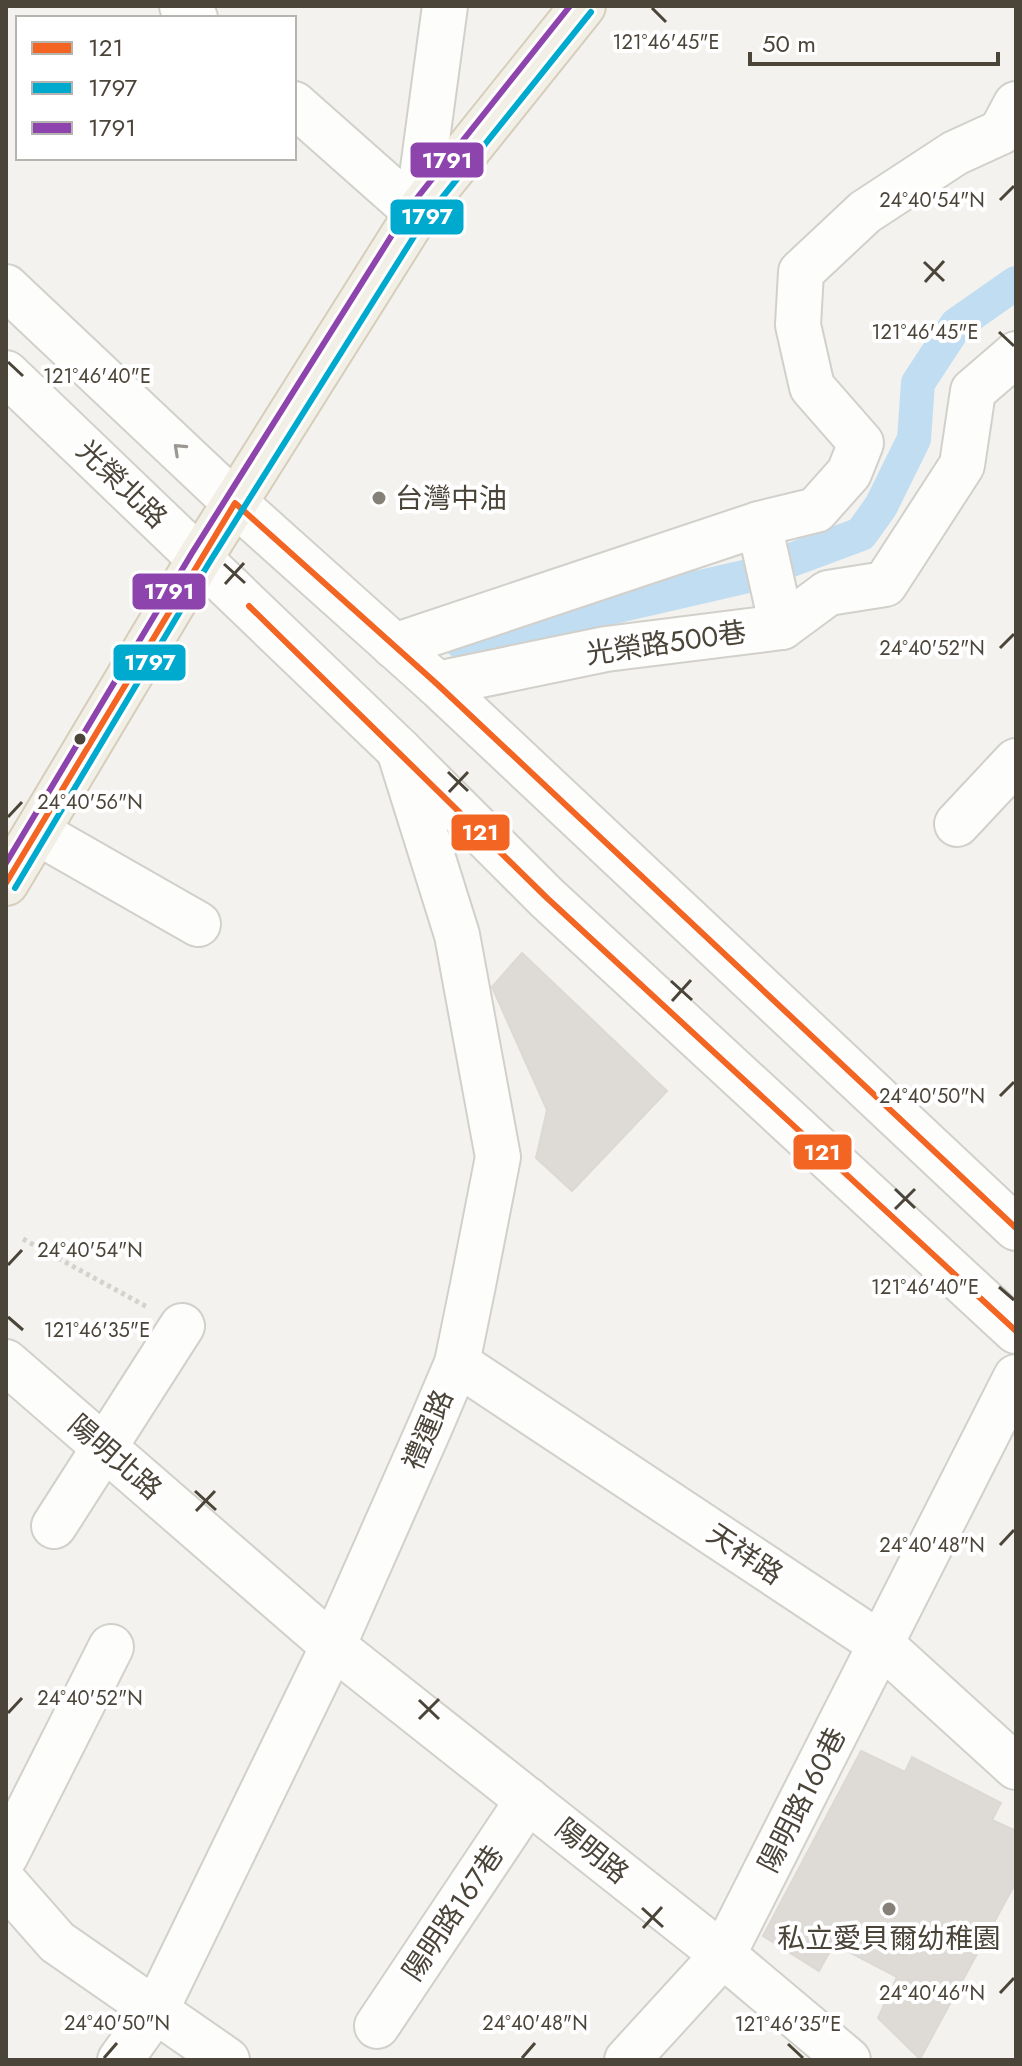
<svg xmlns="http://www.w3.org/2000/svg" width="1022" height="2066" viewBox="0 0 1022 2066" font-family="Jost,'Noto Sans TC',sans-serif">
  <style>
    .lines { fill: none; stroke-linecap: round; stroke-linejoin: round }
    .canal { stroke: #c0ddf1; stroke-width: 34 }
    .building { fill: #dedbd6; stroke: #dcd9d4; stroke-width: 2 }
    .minor-casing { stroke: #d2d0cb; stroke-width: 48 }
    .major-casing { stroke: #d6cebb; stroke-width: 48 }
    .path { stroke: #d3d2cc; stroke-width: 5; stroke-dasharray: 4 4; stroke-linecap: butt }
    .minor { stroke: #fdfdfc; stroke-width: 44 }
    .major { stroke: #f2efe6; stroke-width: 44 }
    .bus-1-casing { stroke: #fff; stroke-width: 12 }
    .bus-2-casing { stroke: #fff; stroke-width: 12 }
    .bus-3-casing { stroke: #fff; stroke-width: 12 }
    .bus-1 { stroke: #f26522; stroke-width: 6 }
    .bus-2 { stroke: #00a9ce; stroke-width: 6 }
    .bus-3 { stroke: #8e44ad; stroke-width: 6 }
    .oneway { stroke: #9b9791 }
    .ticks { fill: none; stroke: #4b4439; stroke-width: 3 }
    .poi-dot { fill: #868178; stroke: #fff; stroke-width: 3 }
    .bus-dot { fill: #4b4439; stroke: #fff; stroke-width: 3 }
    .labels { text-anchor: middle; dominant-baseline: central; stroke-width: 8; stroke-linejoin: round; paint-order: stroke }
    .street-label { font-size: 28px; fill: #4b4439; stroke: #fff }
    .poi-label { font-size: 28px; fill: #4b4439; stroke: #fff; text-anchor: start }
    .ticks-label { font-size: 20px; text-anchor: middle; fill: #4b4439; stroke: #fff; stroke-width: 8; stroke-linejoin: round; paint-order: stroke }
    .line-badge { stroke: #fff; stroke-width: 3 }
    .badge-label { font-size: 22px; text-anchor: middle; font-weight: bold; fill: #fff }
  </style>
  <rect width="100%" height="100%" fill="#f4f2ee"/>
  <g class="lines">
    <polyline class="canal" points="461,642 748,576 861,534 881,506 914,439 918,383 956,325 1016,283"/>
  </g>
  <g class="building">
    <polygon points="522,953 667,1091 572,1191 536,1158 547,1110 492,987"/>
    <polygon points="861,1751 905,1772 912,1757 1001,1803 992,1820 1016,1831 1016,1882 920,2059 878,2018 897,1977 834,1944 819,1971 763,1936"/>
  </g>
  <g class="lines">
    <defs>
      <g id="minor">
        <polyline points="182,6 195,18"/>
        <polyline points="294,104 417,213"/>
        <polyline points="417,213 445,6"/>
        <polyline points="6,287 235,503 437,684 1016,1228"/>
        <polyline points="6,373 399,750 547,898 1016,1331"/>
        <polyline points="759,524 782,627"/>
        <polyline points="394,646 759,524 816,510 849,473 861,443 812,387 798,325 801,272 865,212 955,153 1001,132 1016,104"/>
        <polyline points="437,684 606,649 782,627 828,593 885,584 962,465 973,391 1016,354"/>
        <polyline points="957,824 1016,761"/>
        <polyline points="37,832 198,924"/>
        <polyline points="6,1362 333,1646 723,1955 848,2060"/>
        <polyline points="457,1363 882,1645 1016,1767"/>
        <polyline points="54,1526 182,1326"/>
        <polyline points="6,1855 111,1647"/>
        <polyline points="6,1884 57,1942 227,2060"/>
        <polyline points="377,2026 528,1800"/>
        <polyline points="120,2060 156,2010 333,1646 432,1422 457,1363 473,1285 498,1157 457,935 399,750"/>
        <polyline points="627,2060 723,1955 1016,1377"/>
      </g>
      <polyline id="major" points="6,883 200,558 417,213 583,6"/>
    </defs>
    <use href="#minor" class="minor-casing"/>
    <use href="#major" class="major-casing"/>
    <polyline class="path" points="23,1239 149,1308"/>
    <use href="#minor" class="minor"/>
    <use href="#major" class="major"/>
    <defs>
      <g id="bus-1">
        <polyline points="249,606 547,898 1016,1331"/>
        <polyline points="6,883 235,503 437,684 1016,1228"/>
      </g>
      <polyline id="bus-2" points="15,888 209,563 425,219 591,12"/>
      <polyline id="bus-3" points="6,863 192,553 409,208 570,6"/>
    </defs>
    <use href="#bus-1" class="bus-1-casing"/>
    <use href="#bus-2" class="bus-2-casing"/>
    <use href="#bus-3" class="bus-3-casing"/>
    <use href="#bus-1" class="bus-1"/>
    <use href="#bus-2" class="bus-2"/>
    <use href="#bus-3" class="bus-3"/>
  </g>
  <defs><path id="oneway-chevron" d="M-2-3.5L2.5 0L-2 3.5" fill="none" stroke-width="1.6" stroke-linecap="round" stroke-linejoin="round" transform="scale(2)"/></defs>
  <use class="oneway" href="#oneway-chevron" transform="translate(179 449) rotate(-137)"/>
  <path class="ticks" d="M 652,8 L 666,22M 1000,200 L 1014,186M 924,262 L 944,281M 925,282 L 944,261M 999,332 L 1014,346M 8,362 L 23,376M 224,564 L 245,583M 225,584 L 244,563M 1000,648 L 1014,634M 448,772 L 468,791M 449,792 L 468,772M 8,817 L 22,802M 671,981 L 692,1000M 672,1001 L 691,980M 1000,1096 L 1014,1082M 895,1189 L 915,1208M 895,1209 L 915,1189M 8,1265 L 22,1250M 999,1287 L 1014,1300M 8,1317 L 23,1330M 195,1491 L 216,1510M 196,1511 L 215,1491M 1000,1545 L 1014,1530M 419,1700 L 439,1719M 8,1713 L 22,1698M 419,1719 L 439,1699M 642,1908 L 663,1927M 643,1928 L 662,1907M 1000,1993 L 1014,1978M 788,2044 L 803,2058M 104,2058 L 117,2043M 522,2058 L 535,2043"/>
  <g class="poi-dot">
    <circle cx="379" cy="498" r="8"/>
    <circle cx="889" cy="1909" r="8"/>
  </g>
  <circle class="bus-dot" cx="80" cy="739" r="7"/>
  <g class="labels">
    <g class="street-label">
      <text transform="translate(122 484) rotate(44)">光榮北路</text>
      <text transform="translate(666 643) rotate(-8)">光榮路500巷</text>
      <text transform="translate(428 1430) rotate(-67)">禮運路</text>
      <text transform="translate(115 1457) rotate(41)">陽明北路</text>
      <text transform="translate(745 1554) rotate(34)">天祥路</text>
      <text transform="translate(802 1800) rotate(-63)">陽明路160巷</text>
      <text transform="translate(592 1851) rotate(39)">陽明路</text>
      <text transform="translate(453 1913) rotate(-56)">陽明路167巷</text>
    </g>
    <g class="poi-label">
      <text x="395" y="498">台灣中油</text>
      <text x="889" y="1938" text-anchor="middle">私立愛貝爾幼稚園</text>
    </g>
  </g>
  <g class="ticks-label">
    <text x="666" y="49">121°46'45"E</text>
    <text x="932" y="207">24°40'54"N</text>
    <text x="925" y="339">121°46'45"E</text>
    <text x="97" y="383">121°46'40"E</text>
    <text x="932" y="655">24°40'52"N</text>
    <text x="90" y="809">24°40'56"N</text>
    <text x="932" y="1103">24°40'50"N</text>
    <text x="90" y="1257">24°40'54"N</text>
    <text x="925" y="1294">121°46'40"E</text>
    <text x="97" y="1337">121°46'35"E</text>
    <text x="932" y="1552">24°40'48"N</text>
    <text x="90" y="1705">24°40'52"N</text>
    <text x="932" y="2000">24°40'46"N</text>
    <text x="117" y="2030">24°40'50"N</text>
    <text x="535" y="2030">24°40'48"N</text>
    <text x="788" y="2031">121°46'35"E</text>
  </g>
  <g class="line-badge">
    <rect x="409" y="141" width="76" height="38" rx="8" fill="#8e44ad"/>
    <rect x="389" y="198" width="76" height="38" rx="8" fill="#00a9ce"/>
    <rect x="131" y="572" width="76" height="39" rx="8" fill="#8e44ad"/>
    <rect x="112" y="643" width="75" height="39" rx="8" fill="#00a9ce"/>
    <rect x="450" y="813" width="61" height="39" rx="8" fill="#f26522"/>
    <rect x="792" y="1133" width="61" height="38" rx="8" fill="#f26522"/>
  </g>
  <g class="badge-label">
    <text x="447" y="168">1791</text>
    <text x="427" y="224">1797</text>
    <text x="169" y="599">1791</text>
    <text x="150" y="670">1797</text>
    <text x="480" y="840">121</text>
    <text x="822" y="1160">121</text>
  </g>
  <rect width="1022" height="2066" fill="none" stroke="#4b4439" stroke-width="16"/>
  <rect x="16" y="16" width="280" height="144" fill="#ffffff" stroke="#b7b4b0" stroke-width="2"/>
  <rect x="32" y="42" width="40" height="12" fill="#f26522" stroke="#b7b4b0" stroke-width="2"/>
  <text x="88" y="56" font-size="24" fill="#4b4439">121</text>
  <rect x="32" y="82" width="40" height="12" fill="#00a9ce" stroke="#b7b4b0" stroke-width="2"/>
  <text x="88" y="96" font-size="24" fill="#4b4439">1797</text>
  <rect x="32" y="122" width="40" height="12" fill="#8e44ad" stroke="#b7b4b0" stroke-width="2"/>
  <text x="88" y="136" font-size="24" fill="#4b4439">1791</text>
  <path d="M750 52v12h248v-12" fill="none" stroke="#4b4439" stroke-width="4"/>
  <text x="762" y="52" font-size="24" fill="#4b4439" stroke="#ffffff" stroke-width="6" paint-order="stroke">50 m</text>
</svg>
